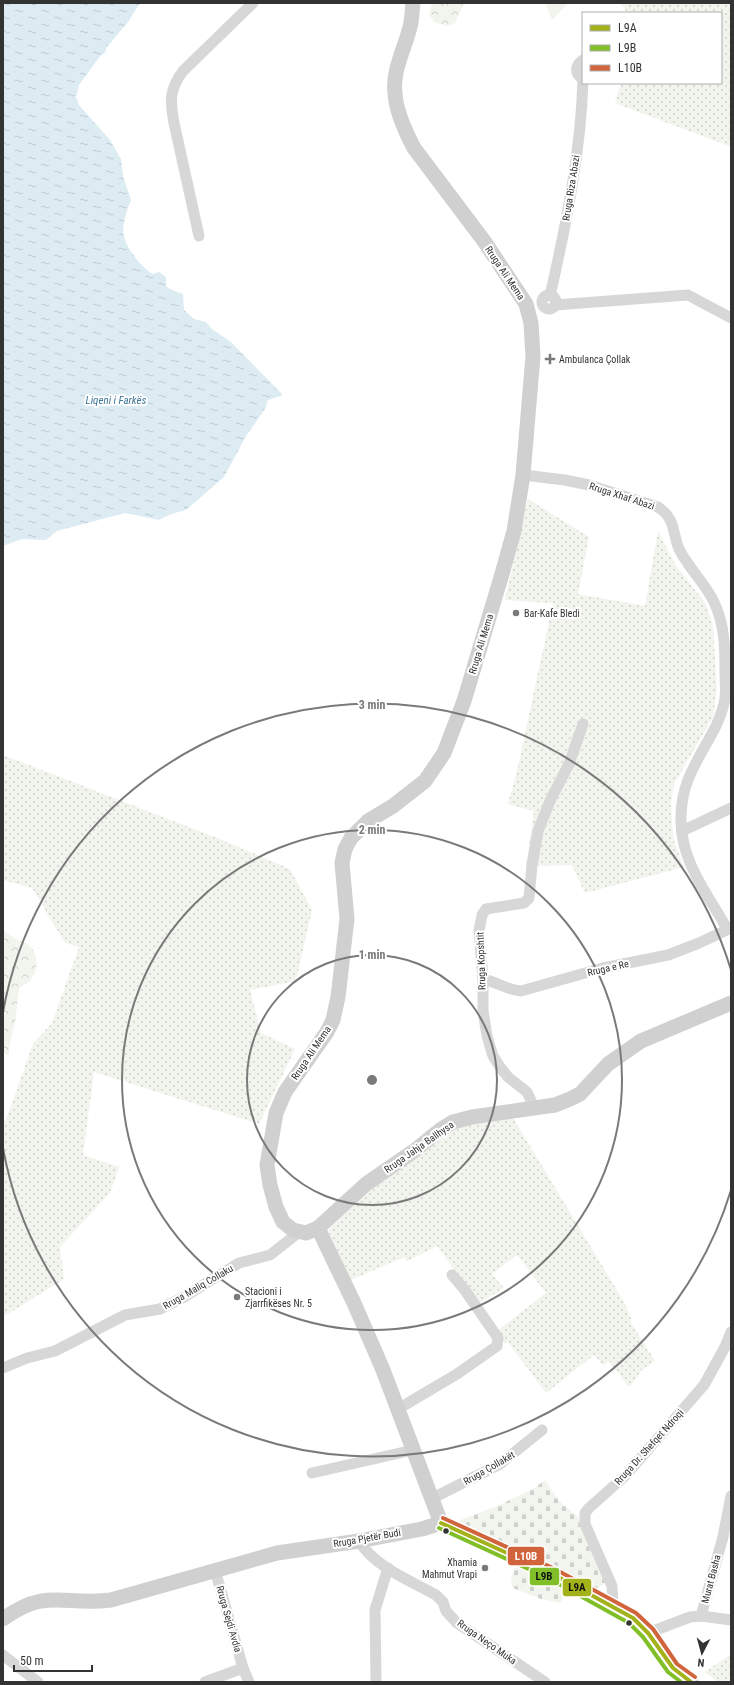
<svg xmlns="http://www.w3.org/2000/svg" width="734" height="1685" viewBox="0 0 734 1685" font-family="'Roboto Condensed',sans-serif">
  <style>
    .grass { fill: url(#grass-dots) }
    .forest { fill: url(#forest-crowns) }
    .cemetery { fill: url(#cemetery-stones) }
    .park { fill: #f1f5ed }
    .water { fill: url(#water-ripples) }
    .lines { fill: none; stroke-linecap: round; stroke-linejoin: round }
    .street { stroke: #d7d7d7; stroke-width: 11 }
    .secondary { stroke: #d0d0d0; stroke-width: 15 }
    .bus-1-casing { stroke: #fff; stroke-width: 7 }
    .bus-2-casing { stroke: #fff; stroke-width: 7 }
    .bus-3-casing { stroke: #fff; stroke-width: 7 }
    .bus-1 { stroke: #a4b21a; stroke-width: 4 }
    .bus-2 { stroke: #81bf28; stroke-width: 4 }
    .bus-3 { stroke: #d1643c; stroke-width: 4 }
    .ring { fill: none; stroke: #7a7a7a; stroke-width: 2 }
    .poi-dot { fill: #7a7a7a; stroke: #fff; stroke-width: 1.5 }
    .bus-dot { fill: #333; stroke: #fff; stroke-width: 1.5 }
    .labels { text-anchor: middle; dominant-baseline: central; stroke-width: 4; stroke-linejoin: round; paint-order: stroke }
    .street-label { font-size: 10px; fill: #333; stroke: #fff }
    .poi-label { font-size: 10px; fill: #333; stroke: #fff; text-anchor: start }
    .water-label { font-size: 11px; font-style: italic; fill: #3f7597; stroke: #fff }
    .centre { fill: #7a7a7a; stroke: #fff; stroke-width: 2 }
    .ring-label { font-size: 12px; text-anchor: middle; font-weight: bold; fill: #7a7a7a; stroke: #fff; stroke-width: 4; stroke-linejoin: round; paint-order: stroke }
    .line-badge { stroke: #fff; stroke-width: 1.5 }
    .badge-label { font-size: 11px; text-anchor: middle; font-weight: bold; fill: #fff }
    .pale-badge-label { font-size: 11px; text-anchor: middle; font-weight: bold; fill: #111 }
  </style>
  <defs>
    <pattern id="grass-dots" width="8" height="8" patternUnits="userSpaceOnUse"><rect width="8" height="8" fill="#f1f5ed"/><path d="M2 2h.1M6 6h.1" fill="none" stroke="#cfd2cc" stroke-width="1.8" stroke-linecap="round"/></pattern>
    <pattern id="forest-crowns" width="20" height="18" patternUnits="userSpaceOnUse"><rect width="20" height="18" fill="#f1f5ed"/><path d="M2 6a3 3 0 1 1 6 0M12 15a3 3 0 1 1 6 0" fill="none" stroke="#cfd2cc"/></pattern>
    <pattern id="cemetery-stones" width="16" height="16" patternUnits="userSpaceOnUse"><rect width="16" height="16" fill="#f1f5ed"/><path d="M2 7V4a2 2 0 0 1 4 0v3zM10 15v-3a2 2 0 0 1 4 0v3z" fill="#cfd2cc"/></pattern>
    <pattern id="water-ripples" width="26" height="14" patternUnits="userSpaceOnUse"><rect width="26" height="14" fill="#ddebf3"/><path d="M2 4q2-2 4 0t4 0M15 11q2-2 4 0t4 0" fill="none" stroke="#becad1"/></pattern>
  </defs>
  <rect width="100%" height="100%" fill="#fff"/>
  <g class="grass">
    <polygon points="621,3 731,3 731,143 729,146 615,103 621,83 721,83 721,13 627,13"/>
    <polygon points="528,499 589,537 578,594 645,606 658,531 675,564 706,604 713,627 717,687 713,717 674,784 671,801 672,824 674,841 684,867 585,893 572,865 526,866 534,811 508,804 517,771 553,603 505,600"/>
    <polygon points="3,755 217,838 290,869 312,910 296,981 250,990 261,1033 295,1049 259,1124 94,1072 83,1155 119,1167 110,1193 60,1247 64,1279 3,1317 3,1122 6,1120 33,1044 52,1023 79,947 65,943 32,888 3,880"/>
    <polygon points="513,1118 624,1302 631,1318 631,1323 655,1361 642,1370 631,1385 628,1386 609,1361 603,1365 594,1355 546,1393 508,1342 505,1344 497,1331 546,1293 517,1255 492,1274 504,1288 481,1302 477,1302 437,1246 407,1261 404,1257 351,1280 329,1232 330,1228 366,1193 456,1129 463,1126"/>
    <polygon points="731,1654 731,1682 718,1682 705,1672"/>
  </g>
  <g class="forest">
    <polygon points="432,3 464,3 455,23 448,26 434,22 429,15"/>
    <path d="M 3,930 C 7,933 11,936 16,939 C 20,941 26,942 30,946 C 42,960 37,981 20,987 C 17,999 17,1011 15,1023 C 12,1034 9,1043 9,1055 L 3,1052 Z"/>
  </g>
  <g class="cemetery">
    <polygon points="545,1480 559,1501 579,1518 589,1547 606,1582 595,1590 528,1554 458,1521 495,1507 533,1489"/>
    <path d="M 516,1567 L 565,1591 L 561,1603 L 541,1599 L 513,1588 C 509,1580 512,1575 516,1567 Z"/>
  </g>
  <polygon class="park" points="545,3 568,3 552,20"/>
  <path class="water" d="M 3,3 L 140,3 L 128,22 L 106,48 L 105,53 L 100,56 L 79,85 L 76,97 L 79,105 L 110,140 L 121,159 L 123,176 L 131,200 C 127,210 121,226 124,237 C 129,252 140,265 152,274 L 159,272 L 166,277 L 166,286 L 171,290 L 183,294 L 184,310 L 194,319 L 206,322 L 212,329 L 231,342 L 283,395 L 268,400 L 265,409 L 246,436 L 224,477 L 186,510 L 171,514 L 159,520 L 125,513 L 57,531 L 46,540 L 22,539 L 3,546 Z"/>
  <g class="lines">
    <g class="street">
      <path d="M 583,60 C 575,65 574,74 583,79"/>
      <path d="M 199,236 L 174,123 C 170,101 169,90 183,71 L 253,3"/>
      <circle cx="549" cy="302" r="7"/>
      <path d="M 550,296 C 566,225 581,152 583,79"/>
      <polyline points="555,305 688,295 731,318"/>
      <path d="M 523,475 L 565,480 L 589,485 L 658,507 C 676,519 672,532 679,549 C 681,553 684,558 687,562 C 696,576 707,587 714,602 C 725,625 725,649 725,673 C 725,681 726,690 725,698 C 724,708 720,717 716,726 C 698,761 680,781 681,822 C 682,864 708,894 727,929"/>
      <polyline points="682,831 731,808"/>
      <path d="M 483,979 C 497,982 507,990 521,991 L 603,968 L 668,955 L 699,943 L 731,928"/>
      <polyline points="534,1107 527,1092 508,1077 500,1067 493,1056 487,1036 483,1011 483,979 479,931 482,915 486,909 524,903 529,898 532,865 538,831 550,801 569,764 583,724"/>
      <polyline points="3,1368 27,1358 55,1351 125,1315 160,1309 184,1297 239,1263 270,1255 298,1233"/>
      <polyline points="398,1409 457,1374 497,1346 498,1338 464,1289 452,1275"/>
      <polyline points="312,1473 413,1450"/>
      <polyline points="431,1499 500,1464 542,1430"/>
      <path d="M 359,1541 C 375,1567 409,1580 436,1595 L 443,1602 L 446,1611 L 457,1623 L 545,1682"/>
      <polyline points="215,1570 243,1668 249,1682"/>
      <polyline points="613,1606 612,1586 585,1524 585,1513 589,1508 626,1475 704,1385 725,1347 731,1332"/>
      <polyline points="701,1616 723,1537 731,1496"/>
      <polyline points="648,1633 690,1617 701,1616 731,1620"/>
      <polyline points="3,1655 38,1682"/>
      <polyline points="205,1682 243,1668"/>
      <polyline points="376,1682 375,1610 388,1568"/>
    </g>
    <g class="secondary">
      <path d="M 413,3 C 412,11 412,20 410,27 C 405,48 392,71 395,93 C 396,112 405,131 414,148 L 484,241 L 526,304 L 531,323 L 533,356 L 523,475 L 514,531 L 502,574 L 464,701 L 444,753 L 425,781 L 393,806 L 368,821 L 351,838 L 345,849 L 342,863 L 347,919 L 338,997 L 333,1020 L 327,1032 L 285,1092 L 276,1113 L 267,1165 L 270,1185 L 276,1207 L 283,1222 L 293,1230 L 306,1233 L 318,1228 L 366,1184 L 414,1151 L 440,1130 L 453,1122 L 472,1117 L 555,1105 L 570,1099 L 580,1094 L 608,1064 L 641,1041 L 731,1003"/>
      <polyline points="318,1228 354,1303 383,1370 441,1523"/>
      <path d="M 3,1619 C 47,1587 64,1606 111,1600 L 277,1553 L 359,1541 L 422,1529 L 441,1523 L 551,1573 L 633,1618 L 648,1633 L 673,1668 L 691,1682"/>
    </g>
    <defs>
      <polyline id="bus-1" points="441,1523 551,1573 633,1618 648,1633 673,1668 691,1682"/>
      <polyline id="bus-2" points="439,1528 548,1578 629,1623 643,1637 668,1672 681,1682"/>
      <polyline id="bus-3" points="443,1518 553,1568 636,1613 653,1629 677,1664 695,1677"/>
    </defs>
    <use href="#bus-1" class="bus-1-casing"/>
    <use href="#bus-2" class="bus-2-casing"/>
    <use href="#bus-3" class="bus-3-casing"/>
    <use href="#bus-1" class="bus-1"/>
    <use href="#bus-2" class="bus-2"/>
    <use href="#bus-3" class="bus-3"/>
  </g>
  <g class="ring">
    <circle cx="372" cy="1080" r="125"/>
    <circle cx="372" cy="1080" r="250"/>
    <path d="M731 1190A375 375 0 0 1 3 1148M3 1012A375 375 0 0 1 731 970"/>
  </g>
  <g class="poi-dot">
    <path d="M548 353h4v4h4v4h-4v4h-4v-4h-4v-4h4z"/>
    <circle cx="516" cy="613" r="4"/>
    <circle cx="237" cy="1297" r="4"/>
    <circle cx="485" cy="1568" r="4"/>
  </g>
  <g class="bus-dot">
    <circle cx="446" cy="1531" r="3.5"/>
    <circle cx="629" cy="1623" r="3.5"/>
  </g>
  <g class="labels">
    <g class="street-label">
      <text transform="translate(571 188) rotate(-81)">Rruga Riza Abazi</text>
      <text transform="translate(505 273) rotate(56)">Rruga Ali Mema</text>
      <text transform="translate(622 496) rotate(18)">Rruga Xhaf Abazi</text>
      <text transform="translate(481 644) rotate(-73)">Rruga Ali Mema</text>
      <text transform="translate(481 961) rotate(-92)">Rruga Kopshtit</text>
      <text transform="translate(608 968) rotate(-13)">Rruga e Re</text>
      <text transform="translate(311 1053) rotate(-56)">Rruga Ali Mema</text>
      <text transform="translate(419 1147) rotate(-35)">Rruga Jahja Ballhysa</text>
      <text transform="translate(198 1287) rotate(-30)">Rruga Maliq Collaku</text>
      <text transform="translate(649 1447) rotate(-48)">Rruga Dr. Shefqet Ndroqi</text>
      <text transform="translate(489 1468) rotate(-30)">Rruga Çollakët</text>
      <text transform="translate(367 1538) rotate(-10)">Rruga Pjetër Budi</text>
      <text transform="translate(711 1579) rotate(-75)">Murat Basha</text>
      <text transform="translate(229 1619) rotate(74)">Rruga Sejdi Avdia</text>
      <text transform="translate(487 1642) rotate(35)">Rruga Neço Muka</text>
    </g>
    <g class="poi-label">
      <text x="559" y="359">Ambulanca Çollak</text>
      <text x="524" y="613">Bar-Kafe Bledi</text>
      <text x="245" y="1291">Stacioni i<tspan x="245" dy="12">Zjarrfikëses Nr. 5</tspan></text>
      <text x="477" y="1562" text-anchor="end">Xhamia<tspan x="477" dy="12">Mahmut Vrapi</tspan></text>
    </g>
    <g class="water-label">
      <text x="116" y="400">Liqeni i Farkës</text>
    </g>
  </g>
  <circle cx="372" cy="1080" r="6" class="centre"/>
  <g class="ring-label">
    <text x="372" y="709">3 min</text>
    <text x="372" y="834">2 min</text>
    <text x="372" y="959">1 min</text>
  </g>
  <g class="line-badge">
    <rect x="507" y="1546" width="38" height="20" rx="4" fill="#d1643c"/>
    <rect x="529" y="1567" width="31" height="19" rx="4" fill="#81bf28"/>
    <rect x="562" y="1578" width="30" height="19" rx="4" fill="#a4b21a"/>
  </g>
  <g class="badge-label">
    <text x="526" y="1560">L10B</text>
  </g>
  <g class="pale-badge-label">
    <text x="544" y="1580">L9B</text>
    <text x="577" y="1591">L9A</text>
  </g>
  <rect width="734" height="1685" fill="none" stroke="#333333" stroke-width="8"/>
  <rect x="582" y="12" width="140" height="72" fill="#ffffff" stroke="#adadad"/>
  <rect x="590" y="25" width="20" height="6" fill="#a4b21a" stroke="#adadad"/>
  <text x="618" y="32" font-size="12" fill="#333333">L9A</text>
  <rect x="590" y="45" width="20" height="6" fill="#81bf28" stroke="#adadad"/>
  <text x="618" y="52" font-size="12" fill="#333333">L9B</text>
  <rect x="590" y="65" width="20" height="6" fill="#d1643c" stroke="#adadad"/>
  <text x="618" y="72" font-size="12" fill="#333333">L10B</text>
  <g transform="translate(702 1653) rotate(186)" stroke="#ffffff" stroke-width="3" paint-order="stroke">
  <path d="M0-3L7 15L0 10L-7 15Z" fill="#333333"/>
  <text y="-6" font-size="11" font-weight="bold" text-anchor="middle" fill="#333333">N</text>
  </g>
  <path d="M14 1665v6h78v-6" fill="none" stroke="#333333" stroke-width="2"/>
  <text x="20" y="1665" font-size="12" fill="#333333" stroke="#ffffff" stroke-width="3" paint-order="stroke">50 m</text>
</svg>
